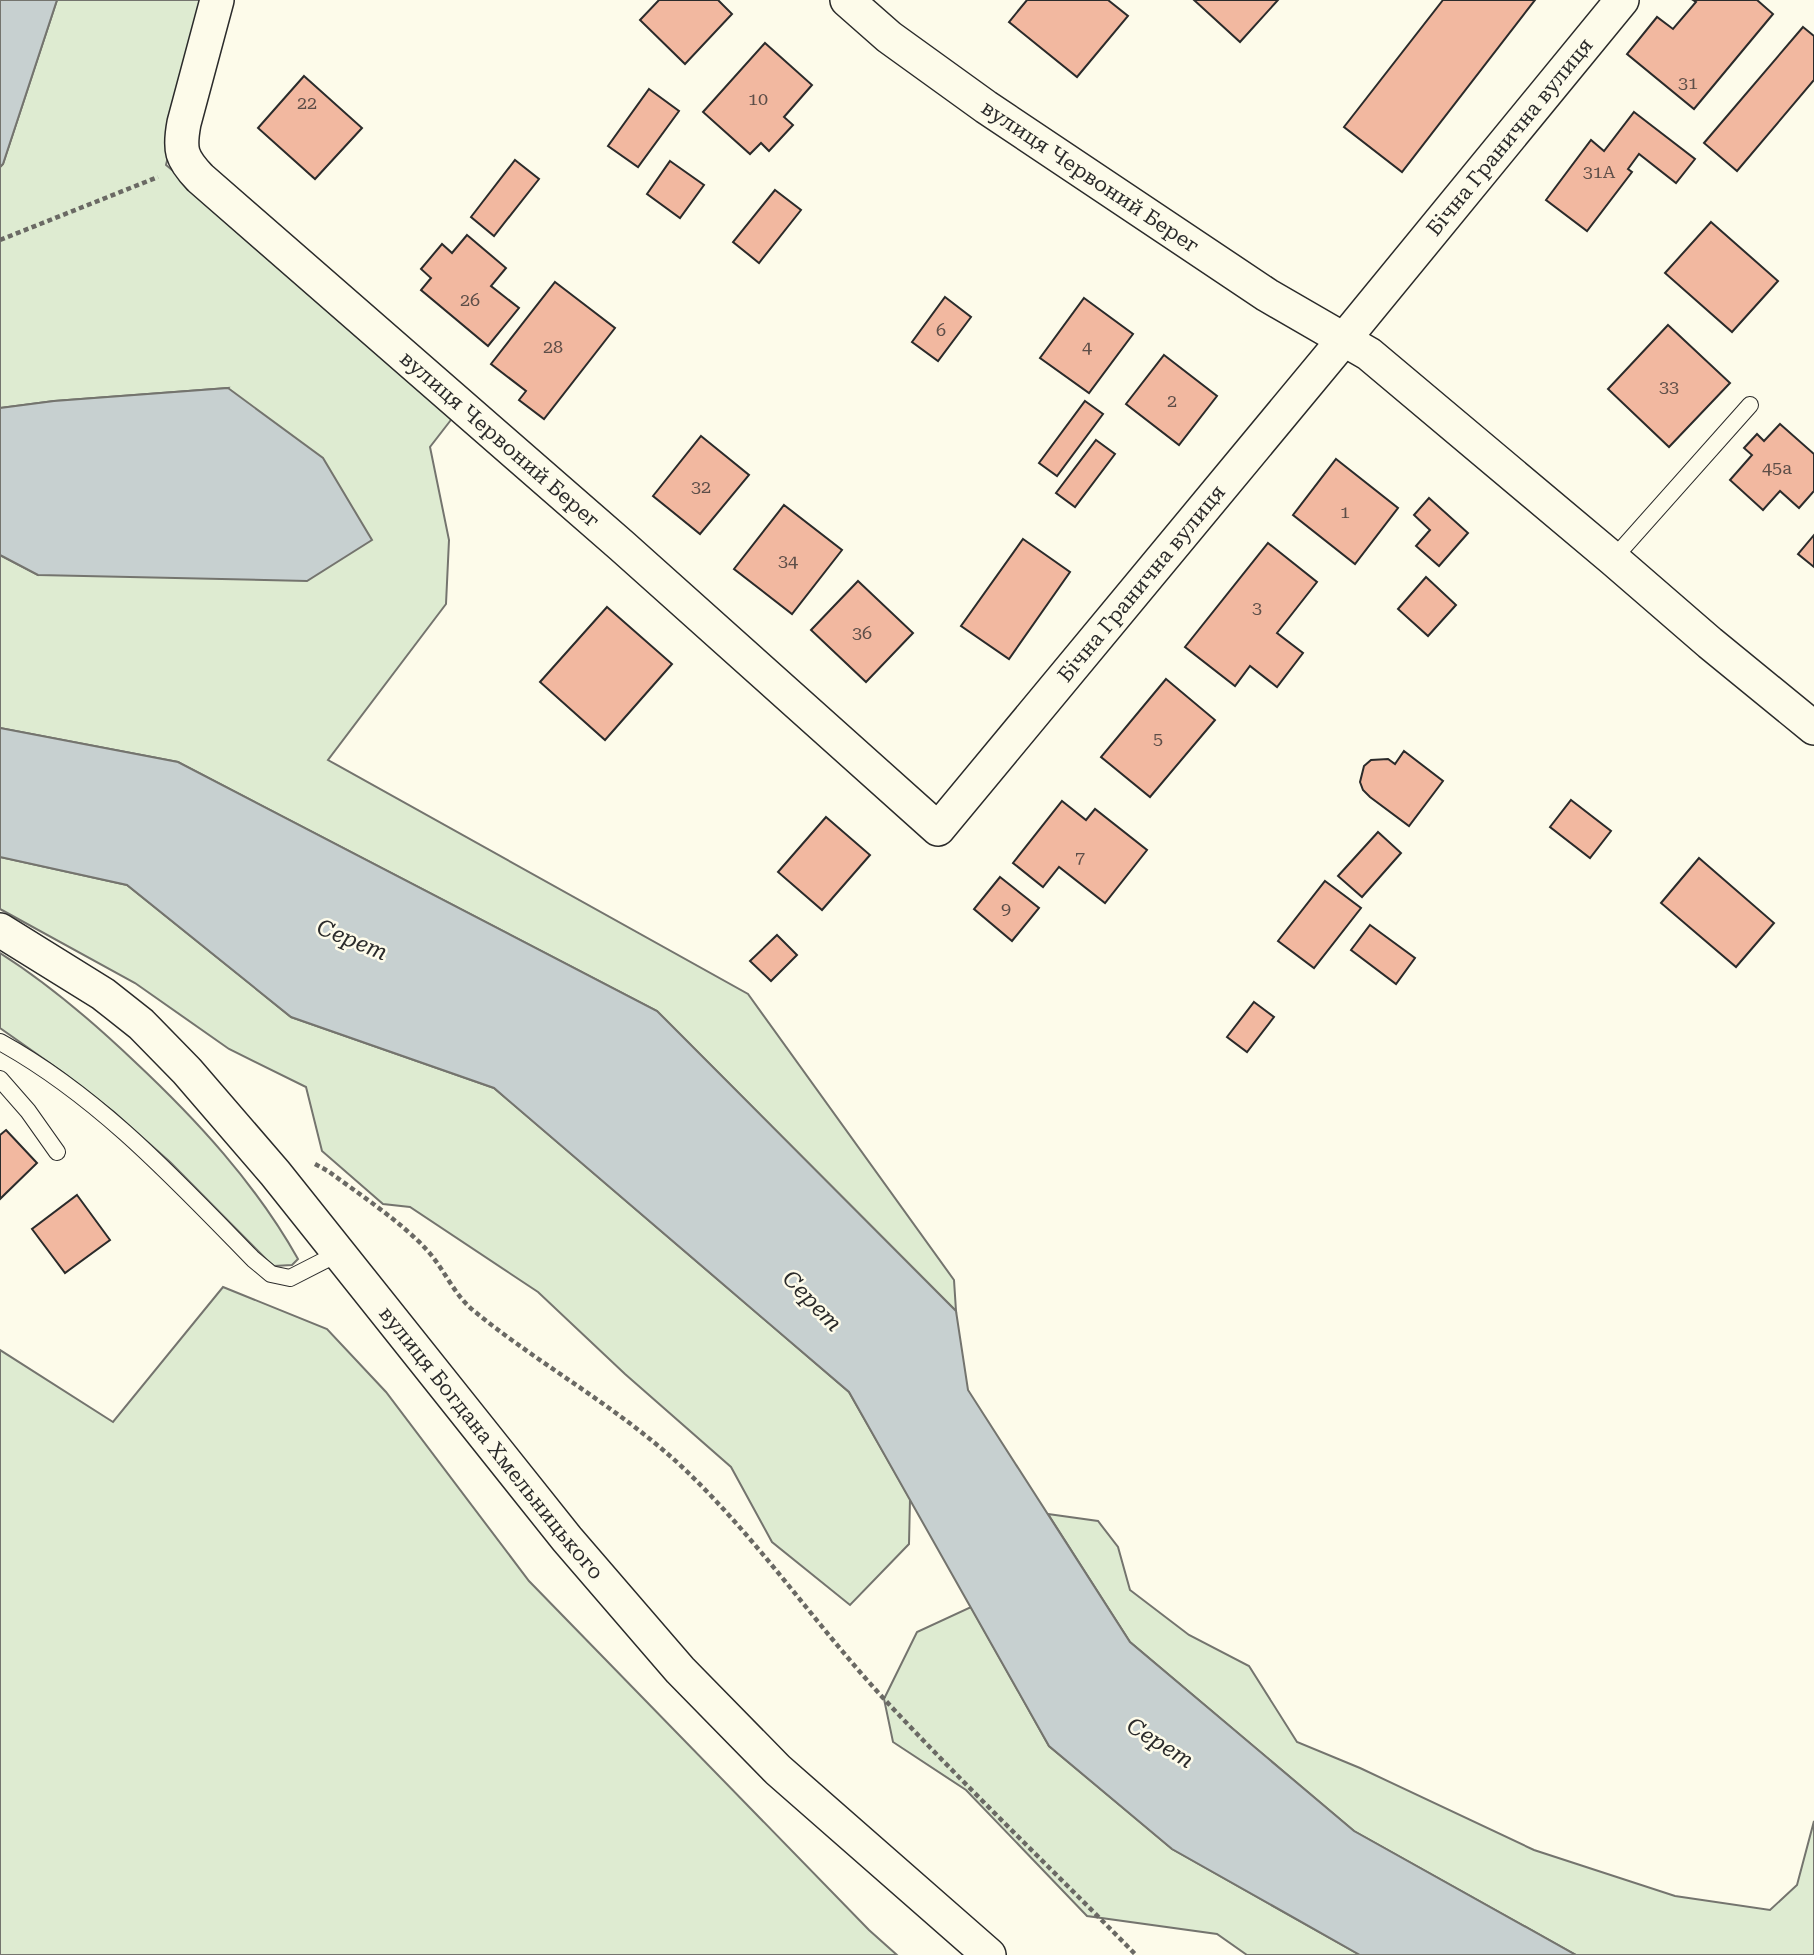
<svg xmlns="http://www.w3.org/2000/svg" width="1814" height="1955" viewBox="0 0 1814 1955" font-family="'Roboto Serif',serif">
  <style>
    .green { fill: #deebd1; stroke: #74746e; stroke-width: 2 }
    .water { fill: #c7d0d0; stroke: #74746e; stroke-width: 2 }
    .building { fill: #f2b8a0; stroke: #2b2b2b; stroke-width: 2 }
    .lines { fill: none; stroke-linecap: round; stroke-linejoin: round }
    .service-casing { stroke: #2b2b2b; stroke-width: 18 }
    .minor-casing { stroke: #2b2b2b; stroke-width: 36 }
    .path { stroke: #6a6964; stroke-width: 4.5; stroke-dasharray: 5 3.5; stroke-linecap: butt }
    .service { stroke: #fdfbea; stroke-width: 16 }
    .minor { stroke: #fdfbea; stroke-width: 33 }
    .labels { text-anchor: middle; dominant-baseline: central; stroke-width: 5; stroke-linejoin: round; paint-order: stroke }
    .number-label { font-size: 18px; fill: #5d4e48 }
    .street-label { font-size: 21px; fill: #2b2b2b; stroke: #fdfbea }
    .water-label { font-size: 23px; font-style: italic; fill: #2b2b2b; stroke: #fdfbea }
  </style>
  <rect width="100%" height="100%" fill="#fdfbea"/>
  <g class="green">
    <polygon points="57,0 208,0 166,165 316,293 454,416 430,447 449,540 446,604 328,760 748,994 954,1280 956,1311 657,1011 178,762 0,728 0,555 38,575 228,388 54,401 0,408 0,167 3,164"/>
    <polygon points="0,857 127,885 291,1017 494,1088 849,1392 910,1499 909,1544 850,1605 772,1542 731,1467 625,1374 538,1292 410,1207 383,1204 322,1151 306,1087 229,1049 135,983 0,909"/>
    <path d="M 0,953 C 49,984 92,1021 134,1061 C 196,1119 256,1184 298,1259 L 292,1265 L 274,1266 L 267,1260 L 170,1162 L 114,1112 L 61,1071 L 0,1028 Z"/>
    <polygon points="223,1287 327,1329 386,1392 529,1581 869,1930 897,1955 0,1955 0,1350 113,1422"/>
    <polygon points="1048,1514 1098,1521 1118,1547 1130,1590 1189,1635 1249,1666 1297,1742 1360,1768 1534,1850 1675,1896 1770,1910 1797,1885 1814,1821 1814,1955 1576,1955 1354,1831 1130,1642"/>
    <polygon points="971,1607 1049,1746 1172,1849 1360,1955 1247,1955 1217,1934 1087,1916 966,1790 893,1742 884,1699 917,1632"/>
  </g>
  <g class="water">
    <polygon points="0,0 57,0 3,164 0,167"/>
    <polygon points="228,388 323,458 372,540 307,581 38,575 0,555 0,408 54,401"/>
    <polygon points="0,728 178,762 657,1011 956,1311 968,1390 1130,1642 1354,1831 1576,1955 1360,1955 1172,1849 1049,1746 849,1392 494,1088 291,1017 127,885 0,857"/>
  </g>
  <g class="building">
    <polygon points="659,0 718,0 732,14 685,64 640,20"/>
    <polygon points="1027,0 1108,0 1128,16 1077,77 1009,22"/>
    <polygon points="1194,0 1278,0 1240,42"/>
    <polygon points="1443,0 1535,0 1402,172 1344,127"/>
    <polygon points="1693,0 1757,0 1773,14 1694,109 1627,54 1657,17 1673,29 1696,2"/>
    <polygon points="1803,27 1814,36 1814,80 1737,171 1704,143"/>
    <polygon points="765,43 812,85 784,117 793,125 769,151 761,143 750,154 703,112"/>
    <polygon points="304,76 362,128 315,179 258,128"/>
    <polygon points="649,89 679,111 638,167 608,146"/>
    <polygon points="1634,112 1695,159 1676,183 1639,154 1628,169 1632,172 1587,231 1546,200 1591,140 1604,151"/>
    <polygon points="515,160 539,179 494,236 471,217"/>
    <polygon points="670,161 704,185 680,218 647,194"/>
    <polygon points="775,190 801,210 759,263 733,242"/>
    <polygon points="1711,222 1778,281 1732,332 1665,273"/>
    <polygon points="467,235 506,268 491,286 519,308 488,346 421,290 431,278 421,269 442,244 452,253"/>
    <polygon points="555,282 615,328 544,419 519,400 526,391 491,364"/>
    <polygon points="945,297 971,317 938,361 912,342"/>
    <polygon points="1084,298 1133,334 1089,393 1040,358"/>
    <polygon points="1668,325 1730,383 1669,447 1608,389"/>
    <polygon points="1164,355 1217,396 1179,445 1126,404"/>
    <polygon points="1085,401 1103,414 1057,476 1039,463"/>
    <polygon points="1780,424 1814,454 1814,491 1799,508 1780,491 1763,510 1730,480 1752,455 1744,448 1757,434 1764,441"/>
    <polygon points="701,436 749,475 700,534 653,496"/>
    <polygon points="1096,440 1115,454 1075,507 1056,493"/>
    <polygon points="1336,459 1398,508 1355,564 1293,515"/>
    <polygon points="1429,498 1468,533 1439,566 1416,546 1430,530 1414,515"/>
    <polygon points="784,505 842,550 792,614 734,569"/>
    <polygon points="1814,535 1814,567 1798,554"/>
    <polygon points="1023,539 1070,572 1009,659 961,626"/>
    <polygon points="1268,543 1317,582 1277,633 1303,653 1277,687 1250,666 1235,686 1185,647"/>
    <polygon points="1426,577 1456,605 1428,636 1398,609"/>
    <polygon points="858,581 913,633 866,682 811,630"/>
    <polygon points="607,607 672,664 605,740 540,682"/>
    <polygon points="1166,679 1215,720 1150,797 1101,757"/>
    <polygon points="1404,751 1443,781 1409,826 1370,797 1363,790 1360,782 1364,766 1371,760 1388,759 1395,764"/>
    <polygon points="1571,800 1611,831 1590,858 1550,827"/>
    <polygon points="1062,801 1086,820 1095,809 1147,850 1105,903 1059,867 1043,887 1013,863"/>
    <polygon points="826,817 870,855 822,910 778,872"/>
    <polygon points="1378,832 1401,853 1362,897 1338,876"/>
    <polygon points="1699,858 1774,923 1736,967 1661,903"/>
    <polygon points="1000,877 1039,908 1012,941 974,909"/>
    <polygon points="1325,881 1361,908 1314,968 1278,941"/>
    <polygon points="1370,925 1415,958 1396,984 1351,950"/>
    <polygon points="777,935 797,955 771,981 750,961"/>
    <polygon points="1254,1002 1274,1017 1247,1052 1227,1037"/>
    <polygon points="6,1130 37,1163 0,1199 0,1135"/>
    <polygon points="77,1195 110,1240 65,1273 32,1229"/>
  </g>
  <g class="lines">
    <defs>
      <g id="service">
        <polyline points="1613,559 1750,405"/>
        <path d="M 0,1042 C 98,1096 175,1179 253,1259 L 271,1274 L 290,1278 L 339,1253"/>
        <polyline points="0,1079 28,1111 57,1152"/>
      </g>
      <g id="minor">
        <path id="s1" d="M 217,0 L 184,123 C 179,150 181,158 200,178 L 622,546 L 938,829 L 1345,338 L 1622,0"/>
        <path id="s2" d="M 847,0 L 889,37 L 986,107 L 1267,295 L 1369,354 L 1613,559 L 1710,643 L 1814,728"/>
        <path id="s3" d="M 0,930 L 103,994 L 141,1024 L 187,1071 L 275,1173 L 567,1539 L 680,1670 L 778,1770 L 989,1955"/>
      </g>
    </defs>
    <use href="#service" class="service-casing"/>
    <use href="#minor" class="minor-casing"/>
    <g class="path">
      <polyline points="0,240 158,177"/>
      <path d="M 315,1164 L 328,1171 C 359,1194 400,1221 426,1249 C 444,1268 453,1294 474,1311 C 540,1365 616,1406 679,1464 C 755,1535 814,1623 885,1700 C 966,1787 1053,1870 1136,1955"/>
    </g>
    <use href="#service" class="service"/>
    <use href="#minor" class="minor"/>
  </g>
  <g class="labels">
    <g class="number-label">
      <text x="1688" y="82">31</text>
      <text x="758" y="98">10</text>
      <text x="307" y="102">22</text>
      <text x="1599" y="171">31А</text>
      <text x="470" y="299">26</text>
      <text x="941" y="329">6</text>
      <text x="553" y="346">28</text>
      <text x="1087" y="346">4</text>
      <text x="1669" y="386">33</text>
      <text x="1172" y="400">2</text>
      <text x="1777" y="467">45а</text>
      <text x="701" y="486">32</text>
      <text x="1345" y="511">1</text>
      <text x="788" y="560">34</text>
      <text x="1257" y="607">3</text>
      <text x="862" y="632">36</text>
      <text x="1158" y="738">5</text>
      <text x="1080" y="857">7</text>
      <text x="1006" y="908">9</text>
    </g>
    <g class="street-label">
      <text stroke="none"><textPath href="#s1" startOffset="2070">Бічна Гранична вулиця</textPath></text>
      <text stroke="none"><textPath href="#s2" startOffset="301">вулиця Червоний Берег</textPath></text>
      <text stroke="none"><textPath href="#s1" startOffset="586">вулиця Червоний Берег</textPath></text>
      <text stroke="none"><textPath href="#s1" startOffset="1491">Бічна Гранична вулиця</textPath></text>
      <text stroke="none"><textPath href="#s3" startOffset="716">вулиця Богдана Хмельницького</textPath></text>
    </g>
    <g class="water-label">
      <text transform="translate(352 940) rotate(22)">Серет</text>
      <text transform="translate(812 1301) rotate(46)">Серет</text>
      <text transform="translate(1160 1743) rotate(32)">Серет</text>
    </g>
  </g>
</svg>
